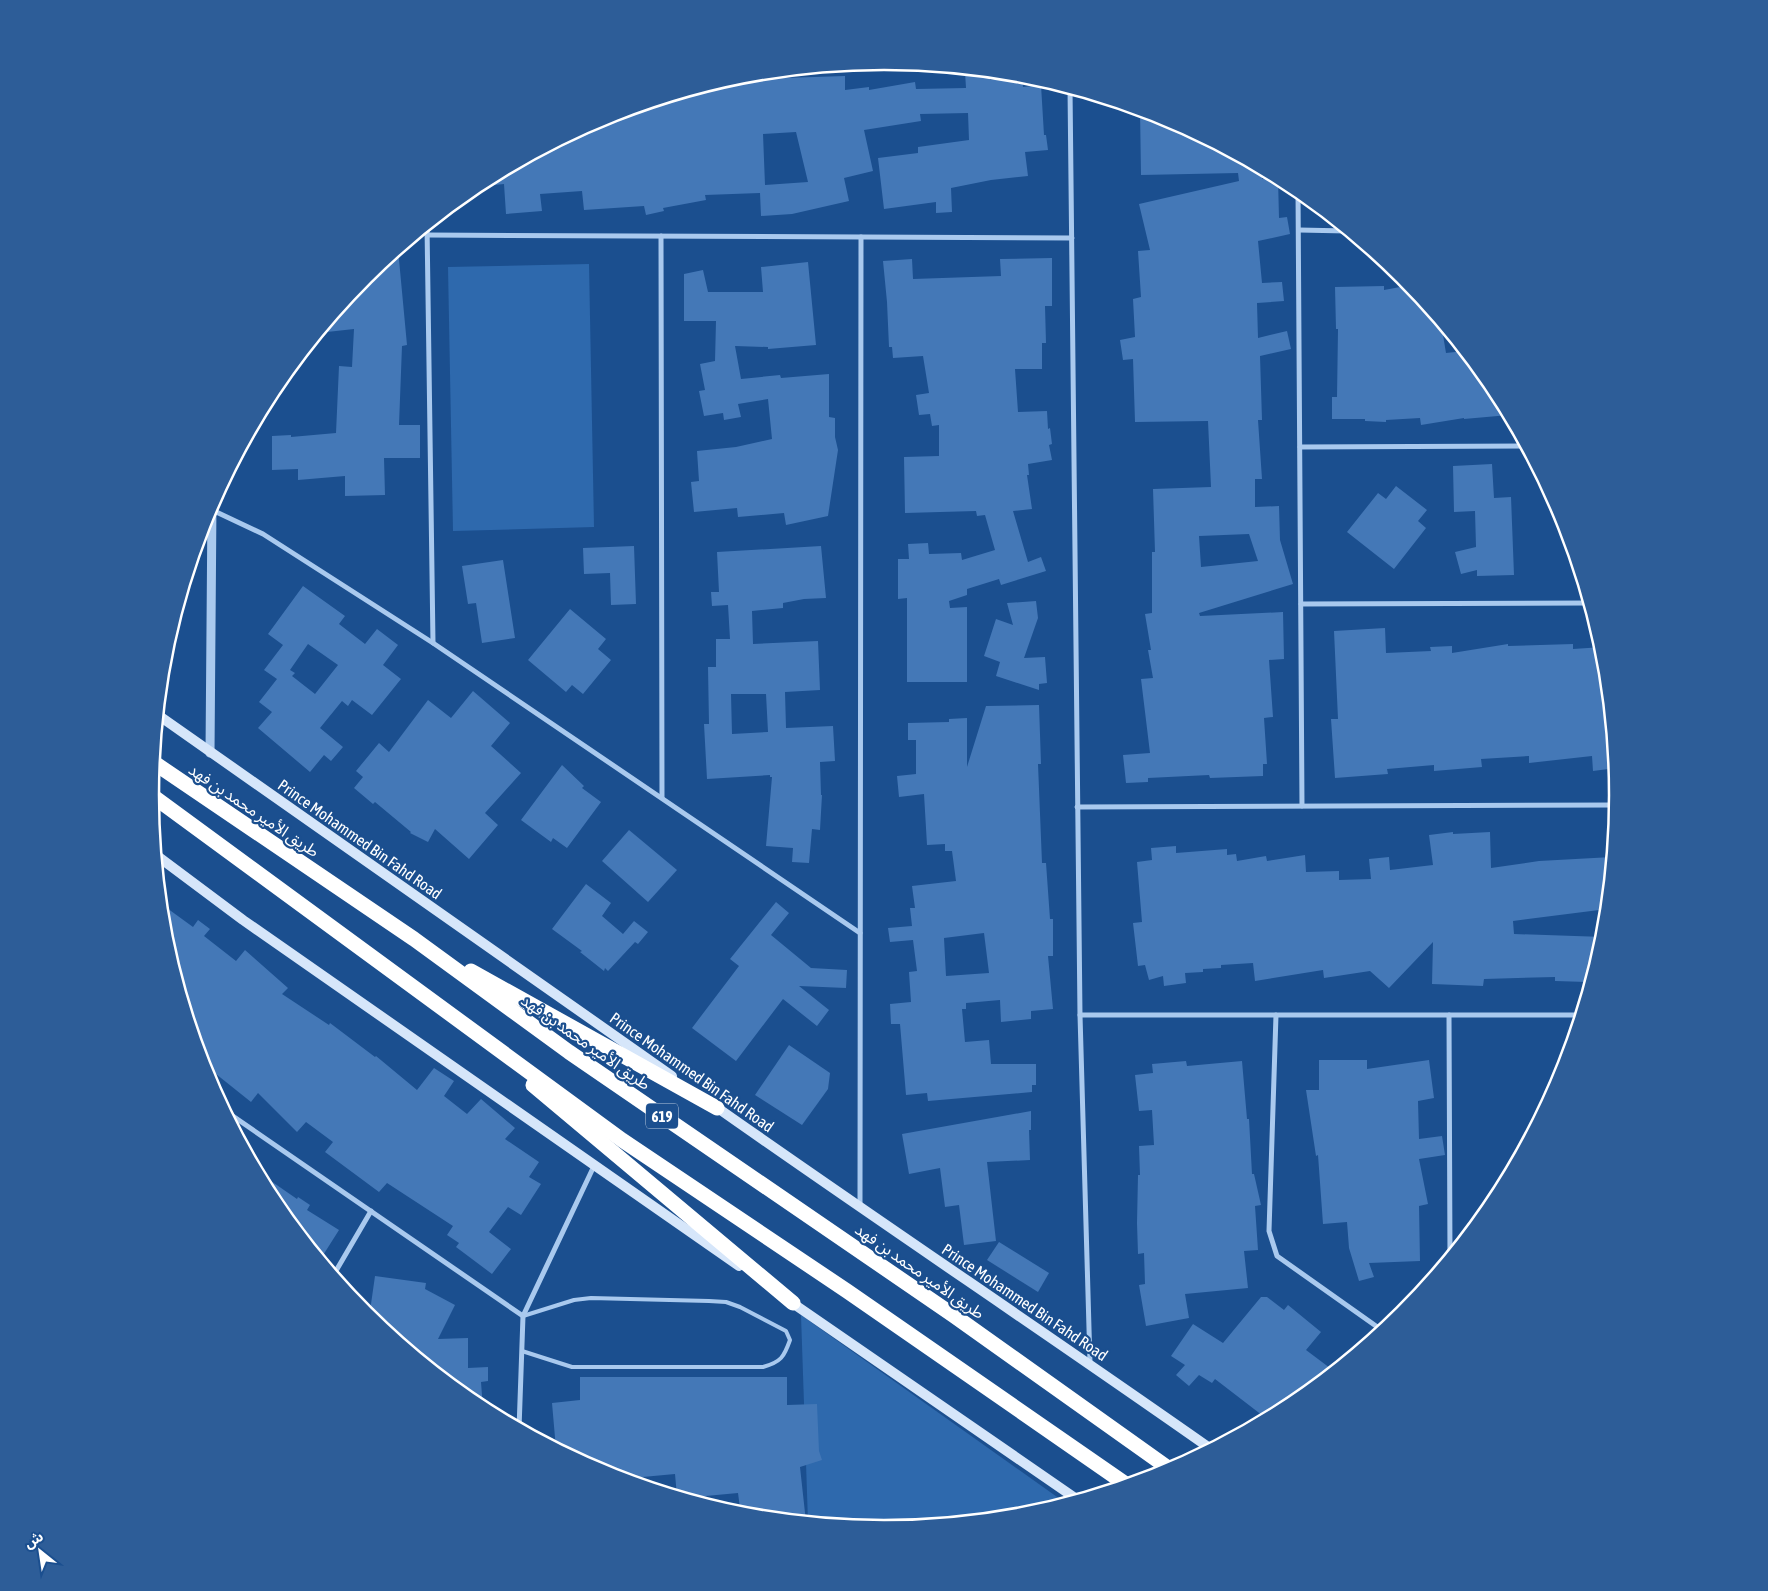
<svg xmlns="http://www.w3.org/2000/svg" width="1768" height="1591" viewBox="0 0 1768 1591" font-family="'Asap Condensed','Noto Sans Arabic',sans-serif">
  <style>
    .green { fill: #2e69ad }
    .building { fill: #4478b7; fill-rule: evenodd }
    .lines { fill: none; stroke-linecap: round; stroke-linejoin: round }
    .service { stroke: #a9c9ee; stroke-width: 4 }
    .minor { stroke: #a9c9ee; stroke-width: 5 }
    .tertiary { stroke: #a9c9ee; stroke-width: 9 }
    .secondary { stroke: #d6e6fa; stroke-width: 10 }
    .motorway { stroke: #fff; stroke-width: 15 }
    .labels { text-anchor: middle; dominant-baseline: central; stroke-width: 4.5; stroke-linejoin: round; paint-order: stroke }
    .shield { fill: #1b4f8f; stroke: #bbcadd; stroke-width: 1 }
    .shield-label { font-size: 15px; font-weight: bold; fill: #fff }
    .street-label { font-size: 16px; fill: #fff; stroke: #1b4f8f }
    .rim { fill: none; stroke: #fff; stroke-width: 2.5 }
  </style>
  <rect width="100%" height="100%" fill="#1b4f8f"/>
  <g class="green">
    <polygon points="589,264 594,527 453,531 448,267"/>
    <polygon points="801,1315 1067,1504 1027,1516 884,1530 808,1522"/>
  </g>
  <g class="building">
    <path d="M 979,71 L 989,72 L 990,80 L 1022,78 L 1023,87 L 1041,85 L 1044,135 L 1046,135 L 1048,150 L 1025,152 L 1028,176 L 991,180 L 951,188 L 952,212 L 936,213 L 936,202 L 884,209 L 878,158 L 918,153 L 918,147 L 969,140 L 968,113 L 920,114 L 921,121 L 864,130 L 873,171 L 844,178 L 849,201 L 792,214 L 761,216 L 760,193 L 705,195 L 706,200 L 663,208 L 664,211 L 646,215 L 644,206 L 584,210 L 582,191 L 540,194 L 542,211 L 506,214 L 504,184 L 474,187 L 603,117 L 733,78 L 782,76 L 783,78 L 845,76 L 845,90 L 869,87 L 869,90 L 915,82 L 916,89 L 966,88 L 965,72 ZM 796,132 L 808,182 L 765,185 L 763,134 Z"/>
    <path d="M 1140,109 L 1165,117 L 1268,172 L 1262,172 L 1262,179 L 1278,178 L 1279,218 L 1287,217 L 1290,234 L 1258,241 L 1262,283 L 1282,282 L 1284,301 L 1257,303 L 1258,338 L 1287,331 L 1291,349 L 1260,356 L 1262,420 L 1258,420 L 1262,479 L 1255,479 L 1255,507 L 1279,506 L 1280,540 L 1293,584 L 1199,613 L 1200,616 L 1283,612 L 1284,659 L 1269,660 L 1273,717 L 1264,718 L 1267,764 L 1263,764 L 1263,776 L 1210,778 L 1209,775 L 1148,778 L 1148,782 L 1126,783 L 1123,755 L 1150,753 L 1141,679 L 1153,678 L 1148,650 L 1151,650 L 1145,614 L 1152,613 L 1152,552 L 1155,552 L 1153,489 L 1211,487 L 1208,421 L 1135,422 L 1133,359 L 1123,360 L 1120,340 L 1135,337 L 1133,299 L 1141,297 L 1138,251 L 1150,250 L 1139,204 L 1239,181 L 1238,173 L 1141,175 ZM 1249,534 L 1258,561 L 1201,567 L 1199,536 Z"/>
    <polygon points="398,249 407,345 402,346 399,425 420,425 420,458 384,458 385,495 345,496 345,476 298,480 298,469 272,470 272,436 291,435 291,437 336,433 339,366 352,367 354,329 318,333 365,276"/>
    <polygon points="1052,258 1052,306 1045,306 1046,343 1042,343 1042,369 1015,369 1018,412 1047,411 1048,429 1050,428 1052,444 1049,445 1052,460 1028,464 1029,475 1027,475 1032,509 1013,511 1028,562 1041,557 1046,571 1001,585 999,579 967,589 967,595 949,601 950,608 967,607 967,682 907,682 907,598 898,599 898,559 909,559 908,544 928,543 929,554 961,553 962,560 995,550 985,515 977,516 976,511 905,513 904,457 939,456 939,425 932,426 930,414 919,415 916,395 929,393 923,356 893,358 892,347 889,347 887,302 883,261 912,259 913,279 1001,276 1000,259"/>
    <polygon points="808,262 816,345 768,349 768,347 735,346 741,379 780,375 781,378 829,374 829,417 835,418 835,437 838,450 828,516 786,525 784,513 738,517 737,508 694,512 691,482 699,481 697,451 736,447 772,439 768,399 738,404 741,417 724,420 723,413 704,416 699,391 705,390 700,364 715,361 716,321 684,321 684,274 703,270 708,292 763,292 761,267"/>
    <polygon points="1411,285 1441,323 1446,353 1464,351 1495,388 1509,415 1464,419 1464,418 1421,425 1420,418 1386,420 1386,422 1365,421 1365,419 1332,419 1332,397 1337,397 1338,329 1336,329 1335,287 1384,286 1384,290"/>
    <polygon points="1492,464 1494,498 1511,497 1514,575 1477,576 1477,570 1461,574 1455,552 1476,547 1475,511 1454,512 1453,466"/>
    <polygon points="1396,486 1427,510 1418,521 1426,528 1394,569 1347,532 1378,493 1386,499"/>
    <polygon points="634,546 636,604 611,605 610,573 584,574 583,548"/>
    <path d="M 821,546 L 826,598 L 804,599 L 783,603 L 783,608 L 752,611 L 753,644 L 818,641 L 820,690 L 785,692 L 786,728 L 833,726 L 835,761 L 820,762 L 821,795 L 822,795 L 820,830 L 812,829 L 809,863 L 792,862 L 793,848 L 766,846 L 772,777 L 770,777 L 770,775 L 707,779 L 704,724 L 709,724 L 708,667 L 716,667 L 716,639 L 730,639 L 728,605 L 712,606 L 711,592 L 719,592 L 717,552 ZM 731,694 L 766,694 L 768,732 L 732,734 Z"/>
    <polygon points="503,560 515,638 482,643 476,603 468,604 462,566"/>
    <path d="M 303,586 L 345,616 L 339,624 L 365,644 L 377,629 L 398,645 L 383,665 L 401,679 L 372,715 L 352,700 L 348,706 L 342,701 L 320,728 L 343,747 L 331,761 L 324,755 L 310,772 L 258,728 L 272,712 L 259,702 L 277,679 L 264,670 L 283,645 L 268,634 ZM 308,644 L 338,665 L 315,694 L 292,676 L 295,673 L 290,670 Z"/>
    <polygon points="1036,601 1038,618 1024,658 1045,657 1047,683 1039,684 1039,690 996,676 1000,662 984,656 996,619 1013,625 1007,603"/>
    <polygon points="570,609 606,639 598,649 611,660 583,694 572,685 566,692 528,660"/>
    <polygon points="1385,628 1386,653 1431,651 1430,647 1452,646 1452,653 1508,644 1508,646 1573,644 1573,649 1603,647 1616,768 1593,771 1592,756 1529,763 1529,756 1481,759 1482,767 1434,771 1434,765 1387,769 1388,774 1335,778 1331,719 1338,719 1334,631"/>
    <polygon points="473,691 510,723 491,746 521,773 485,813 498,825 469,859 435,829 428,842 410,833 411,832 375,802 373,804 354,788 363,777 356,771 379,743 389,752 428,700 451,718"/>
    <path d="M 1039,705 L 1041,764 L 1038,764 L 1042,863 L 1046,863 L 1050,919 L 1053,919 L 1053,956 L 1048,956 L 1053,1009 L 1031,1011 L 1031,1019 L 1001,1022 L 1000,1000 L 966,1003 L 966,1009 L 962,1009 L 965,1042 L 989,1040 L 991,1064 L 1036,1064 L 1036,1085 L 1032,1085 L 1032,1092 L 928,1101 L 927,1093 L 906,1095 L 900,1024 L 891,1024 L 890,1004 L 911,1002 L 909,972 L 917,971 L 913,940 L 890,942 L 888,928 L 912,926 L 910,908 L 915,908 L 912,886 L 956,881 L 952,851 L 945,851 L 945,844 L 927,845 L 924,794 L 899,797 L 897,776 L 916,774 L 916,740 L 908,740 L 908,723 L 949,722 L 949,719 L 967,718 L 967,767 L 986,706 ZM 984,933 L 989,973 L 946,976 L 944,938 Z"/>
    <polygon points="562,765 584,786 582,788 601,802 567,848 553,838 551,842 521,820"/>
    <polygon points="629,830 677,870 648,902 602,861"/>
    <polygon points="1453,832 1453,834 1490,832 1491,868 1539,861 1612,857 1607,909 1513,921 1514,934 1604,937 1593,976 1588,976 1587,982 1555,981 1555,977 1484,979 1483,986 1432,984 1433,942 1389,988 1370,971 1324,978 1323,970 1255,981 1253,963 1221,965 1221,968 1203,969 1203,972 1185,973 1186,983 1164,986 1163,976 1149,980 1145,965 1138,966 1133,923 1142,922 1137,862 1152,860 1151,848 1176,846 1176,853 1227,849 1227,855 1236,854 1237,861 1266,856 1267,861 1305,855 1306,872 1339,871 1339,880 1371,879 1369,859 1389,857 1390,870 1433,865 1429,835"/>
    <polygon points="586,884 611,903 602,916 623,934 634,921 648,932 638,944 635,942 608,971 605,968 604,971 580,952 582,951 552,929"/>
    <polygon points="776,902 789,913 771,935 811,968 847,970 846,988 799,986 829,1010 817,1026 783,999 736,1061 692,1028 739,966 730,959"/>
    <polygon points="160,903 193,927 198,920 210,929 204,936 236,961 245,950 288,988 282,994 329,1025 330,1023 375,1057 376,1056 417,1090 434,1068 454,1081 444,1096 467,1114 481,1099 515,1128 505,1139 539,1162 529,1177 541,1184 521,1215 508,1207 489,1232 511,1249 492,1274 456,1247 459,1243 447,1235 453,1226 387,1183 379,1192 325,1152 333,1142 306,1122 297,1132 258,1093 251,1102 201,1062 164,938"/>
    <polygon points="789,1045 830,1073 828,1089 802,1125 755,1095"/>
    <polygon points="1319,1060 1367,1060 1367,1069 1429,1060 1434,1098 1418,1101 1419,1139 1442,1136 1445,1155 1419,1159 1428,1204 1419,1206 1420,1261 1369,1263 1374,1277 1359,1281 1349,1248 1347,1222 1323,1224 1318,1155 1316,1156 1306,1090 1319,1090"/>
    <polygon points="1186,1061 1187,1066 1242,1061 1247,1119 1249,1119 1252,1174 1254,1174 1261,1205 1255,1206 1258,1250 1244,1251 1248,1288 1185,1294 1189,1318 1146,1326 1139,1285 1145,1284 1144,1253 1138,1254 1137,1223 1138,1175 1140,1175 1139,1146 1154,1145 1152,1110 1139,1111 1135,1075 1153,1073 1152,1064"/>
    <polygon points="1031,1111 1031,1130 1029,1130 1030,1160 987,1162 996,1241 964,1245 959,1205 945,1207 940,1168 909,1174 902,1134"/>
    <polygon points="255,1170 297,1199 298,1197 310,1205 307,1210 339,1230 320,1260 273,1203"/>
    <polygon points="999,1242 1049,1273 1038,1292 987,1260"/>
    <polygon points="375,1276 426,1283 425,1289 455,1305 438,1339 468,1338 468,1368 488,1367 488,1381 481,1382 483,1409 476,1406 369,1318"/>
    <polygon points="1261,1297 1267,1297 1284,1310 1288,1305 1321,1332 1306,1350 1334,1371 1292,1406 1267,1419 1215,1379 1212,1383 1199,1375 1189,1386 1176,1375 1185,1365 1171,1356 1193,1324 1223,1343"/>
    <polygon points="580,1377 787,1377 787,1405 817,1404 819,1451 822,1460 800,1467 806,1522 741,1516 738,1493 684,1498 677,1496 675,1474 621,1479 603,1474 556,1449 552,1403 580,1400"/>
  </g>
  <g class="lines">
    <path class="service" d="M 522,1351 L 572,1367 L 763,1367 C 781,1362 784,1357 790,1340 L 786,1331 L 740,1307 L 726,1302 L 709,1301 L 591,1298 L 574,1300 L 523,1316"/>
    <g class="minor">
      <polyline points="1070,88 1080,1015 1090,1363"/>
      <polyline points="1298,190 1302,806"/>
      <polyline points="427,225 433,643"/>
      <polyline points="1299,230 1347,231"/>
      <polyline points="427,235 1072,238"/>
      <polyline points="661,236 662,798"/>
      <polyline points="1300,447 1526,446"/>
      <polyline points="212,510 263,534 433,643 860,933"/>
      <polyline points="1301,604 1589,603"/>
      <polyline points="1077,807 1617,805"/>
      <polyline points="1080,1015 1581,1015"/>
      <polyline points="1276,1015 1269,1231 1277,1256 1383,1331"/>
      <polyline points="1449,1015 1450,1257"/>
      <polyline points="224,1110 523,1316"/>
      <polyline points="860,1207 861,237"/>
      <polyline points="333,1276 371,1211"/>
      <polyline points="519,1429 523,1316 594,1166"/>
    </g>
    <polyline class="tertiary" points="210,753 212,502"/>
    <g class="secondary">
      <polyline points="158,715 672,1076"/>
      <polyline points="156,855 243,920 739,1266"/>
      <path d="M 712,1104 C 878,1221 1046,1333 1211,1449"/>
      <polyline points="788,1300 1078,1500"/>
    </g>
    <g class="motorway">
      <polyline points="153,762 414,939 569,1052 953,1315 1171,1470"/>
      <polyline points="150,794 622,1140 847,1291 1127,1485"/>
      <polyline points="471,971 717,1108"/>
      <polyline points="533,1085 793,1303"/>
    </g>
  </g>
  <g class="labels">
    <rect class="shield" x="646" y="1103.5" width="32" height="25" rx="4"/>
    <g class="shield-label">
      <text x="662" y="1116">619</text>
    </g>
    <g class="street-label">
      <text transform="translate(254 810) rotate(34)">طريق الأمير محمد بن فهد</text>
      <text transform="translate(360 839) rotate(35)">Prince Mohammed Bin Fahd Road</text>
      <text transform="translate(586 1042) rotate(35)">طريق الأمير محمد بن فهد</text>
      <text transform="translate(692 1072) rotate(35)">Prince Mohammed Bin Fahd Road</text>
      <text transform="translate(920 1271) rotate(35)">طريق الأمير محمد بن فهد</text>
      <text transform="translate(1025 1302) rotate(34)">Prince Mohammed Bin Fahd Road</text>
    </g>
  </g>
  <path d="M0 0H1768V1591H0ZM159 795a725 725 0 1 1 1450 0a725 725 0 1 1-1450 0Z" fill="#2d5d98" fill-rule="evenodd"/>
  <path class="rim" d="M159 795a725 725 0 1 1 1450 0a725 725 0 1 1-1450 0Z"/>
  <g transform="translate(40 1551) rotate(330)" stroke="#1b4f8f" stroke-width="4" paint-order="stroke">
  <path d="M0-4L9 19L0 12L-9 19Z" fill="#ffffff"/>
  <text y="-8" font-size="14" font-weight="bold" text-anchor="middle" fill="#ffffff">ش</text>
  </g>
</svg>
